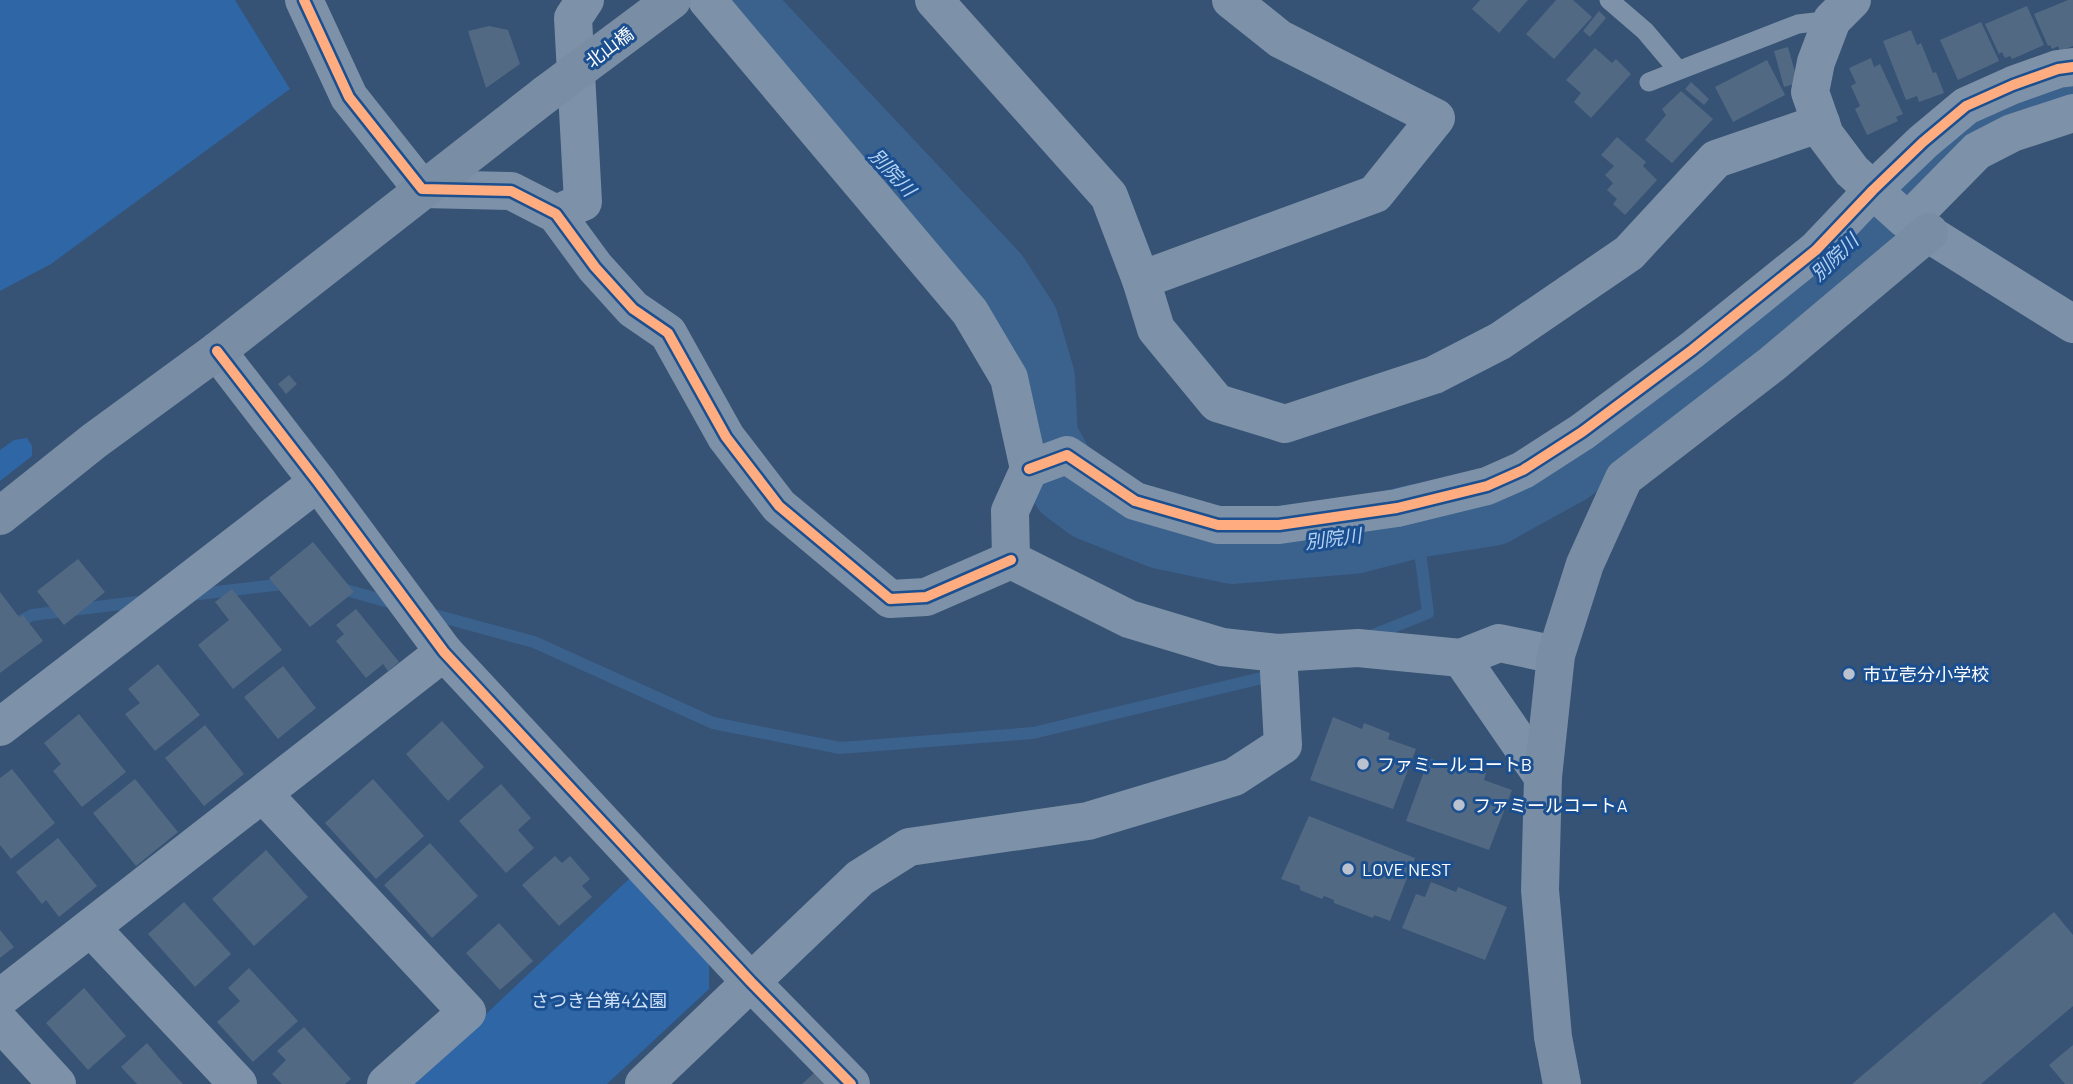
<svg xmlns="http://www.w3.org/2000/svg" width="2073" height="1084" viewBox="0 0 2073 1084" font-family="Barlow,'Noto Sans JP',sans-serif">
  <style>
    .green { fill: #2f66a5 }
    .lines { fill: none; stroke-linecap: round; stroke-linejoin: round }
    .stream { stroke: #3b618d; stroke-width: 12 }
    .river { stroke: #3b618d; stroke-width: 74 }
    .building { fill: #526984 }
    .lane { stroke: #7d92a8; stroke-width: 19 }
    .street { stroke: #7d92a8; stroke-width: 38 }
    .secondary { stroke: #798da4; stroke-width: 38 }
    .secondary-bridge { stroke: #798da4; stroke-width: 38 }
    .cycleway-casing { stroke: #1b4f8f; stroke-width: 15 }
    .cycleway { stroke: #ffac80; stroke-width: 10 }
    .poi-dot { fill: #b9c2ce; stroke: #1b4f8f; stroke-width: 2.5 }
    .labels { text-anchor: middle; dominant-baseline: central; stroke-width: 6; stroke-linejoin: round; paint-order: stroke }
    .street-label { font-size: 18px; fill: #fff; stroke: #1b4f8f }
    .poi-label { font-size: 18px; fill: #fff; stroke: #1b4f8f; text-anchor: start }
    .park-label { font-size: 18px; fill: #cfe3fa; stroke: #1b4f8f }
    .water-label { font-size: 19px; font-style: italic; fill: #b5d3f5; stroke: #1b4f8f }
  </style>
  <rect width="100%" height="100%" fill="#365274"/>
  <g class="green">
    <polygon points="0,0 235,0 290,89 51,264 0,291"/>
    <polygon points="27,438 32,446 32,456 0,481 0,450 14,440"/>
    <polygon points="632,876 709,959 709,989 607,1084 412,1084"/>
  </g>
  <g class="lines">
    <g class="stream">
      <polyline points="339,588 396,604"/>
      <polyline points="191,595 291,583"/>
      <polyline points="427,613 534,642 713,723 840,748 1033,733 1274,675"/>
      <polyline points="0,632 32,615 145,601"/>
      <polyline points="1368,637 1428,613 1416,521"/>
    </g>
    <polyline class="river" points="732,0 993,278 1022,323 1038,378 1041,437 1068,487 1091,504 1161,532 1233,547 1354,537 1416,521 1492,509 1568,467 1783,306 1959,139 2013,107 2073,85"/>
  </g>
  <g class="building">
    <polygon points="1480,0 1528,0 1499,33 1472,9"/>
    <polygon points="1556,0 1573,0 1592,17 1554,59 1526,34"/>
    <polygon points="2068,0 2073,0 2073,46 2060,51 2058,46 2052,49 2050,45 2048,46 2034,14"/>
    <polygon points="2027,6 2044,45 2012,59 2010,56 2005,58 2002,52 1999,54 1985,24"/>
    <polygon points="1599,11 1606,18 1590,37 1583,31"/>
    <polygon points="1981,22 1999,61 1958,80 1940,40"/>
    <polygon points="489,26 508,30 520,64 486,88 468,31"/>
    <polygon points="1911,30 1917,45 1921,43 1933,73 1936,72 1944,93 1919,102 1917,96 1906,100 1883,41"/>
    <polygon points="1788,47 1798,83 1784,87 1774,51"/>
    <polygon points="1595,48 1612,63 1616,59 1631,74 1591,118 1574,102 1581,93 1566,80"/>
    <polygon points="1871,58 1874,67 1880,64 1903,114 1896,117 1898,121 1867,135 1855,109 1860,106 1851,86 1856,83 1849,68"/>
    <polygon points="1767,60 1785,95 1733,122 1715,87"/>
    <polygon points="1691,82 1709,99 1704,105 1685,89"/>
    <polygon points="1681,91 1713,119 1672,163 1645,140 1666,115 1662,109"/>
    <polygon points="1617,137 1646,162 1643,166 1657,180 1625,215 1613,204 1617,199 1607,190 1613,183 1605,175 1614,166 1601,155"/>
    <polygon points="289,375 297,384 286,394 278,384"/>
    <polygon points="313,542 354,592 310,627 269,578"/>
    <polygon points="78,559 105,592 64,625 37,591"/>
    <polygon points="232,589 282,650 233,689 198,645 229,620 215,602"/>
    <polygon points="0,592 19,617 23,615 43,641 0,673"/>
    <polygon points="356,609 399,662 388,671 383,664 366,678 336,641 344,634 336,625"/>
    <polygon points="158,664 200,715 155,751 125,714 140,703 128,689"/>
    <polygon points="283,666 316,708 278,739 244,697"/>
    <polygon points="79,714 126,772 82,807 53,771 61,764 44,743"/>
    <polygon points="1333,717 1362,729 1364,723 1390,733 1388,739 1416,749 1393,809 1310,780"/>
    <polygon points="442,721 484,767 448,801 406,754"/>
    <polygon points="205,725 244,774 204,806 165,758"/>
    <polygon points="1429,758 1458,769 1460,763 1486,773 1484,780 1512,790 1489,850 1406,821"/>
    <polygon points="12,769 55,823 11,859 0,845 0,778"/>
    <polygon points="135,779 178,832 136,866 93,813"/>
    <polygon points="373,779 424,836 376,879 325,823"/>
    <polygon points="501,784 531,818 518,830 534,848 506,873 459,821"/>
    <polygon points="1309,816 1415,858 1390,921 1374,915 1373,918 1334,903 1334,900 1324,896 1322,899 1300,890 1300,886 1281,879"/>
    <polygon points="58,838 97,886 59,917 46,900 42,904 16,872"/>
    <polygon points="430,843 478,896 432,938 384,885"/>
    <polygon points="266,850 308,897 254,946 212,899"/>
    <polygon points="555,856 562,863 570,856 590,879 582,886 592,897 559,926 522,885"/>
    <polygon points="1431,882 1456,892 1458,887 1507,907 1485,960 1402,928 1416,894 1425,897"/>
    <polygon points="184,902 231,954 195,987 148,934"/>
    <polygon points="2054,912 2073,935 2073,1006 1981,1084 1852,1084"/>
    <polygon points="499,923 533,961 500,990 466,953"/>
    <polygon points="0,930 14,947 0,958"/>
    <polygon points="249,968 298,1021 253,1062 217,1022 240,1001 228,988"/>
    <polygon points="84,988 126,1036 88,1070 46,1023"/>
    <polygon points="304,1027 351,1079 345,1084 282,1084 272,1074 286,1060 277,1051"/>
    <polygon points="147,1043 162,1061 183,1084 137,1084 121,1067"/>
    <polygon points="2073,1045 2073,1084 2065,1084 2049,1065"/>
    <polygon points="815,1072 826,1084 802,1084"/>
  </g>
  <g class="lines">
    <g class="lane">
      <polyline points="1609,0 1645,31 1678,70"/>
      <polyline points="1649,82 1798,24 1832,20"/>
    </g>
    <g class="street">
      <polyline points="304,0 349,97 422,189 511,191 556,214 595,267 633,309 668,333 726,437 779,506 890,599 926,597 1011,560"/>
      <polyline points="707,0 970,312 1009,378 1029,469 1010,511 1011,560"/>
      <polyline points="934,0 1109,196 1141,280 1375,194 1436,118 1280,39 1231,0"/>
      <polyline points="1852,0 1832,20 1816,62 1810,92 1825,135 1852,171 1905,219 2073,324"/>
      <polyline points="556,214 583,202 573,18 585,0"/>
      <polyline points="1908,221 1977,151 2012,133 2073,113"/>
      <polyline points="1141,280 1156,329 1217,403 1285,424 1434,375 1500,341 1629,253 1716,159 1821,123"/>
      <polyline points="217,351 318,482 444,652 751,982 851,1084"/>
      <polyline points="1029,469 1067,455 1135,501 1218,525 1279,525 1397,508 1487,486 1523,470 1582,432 1692,350 1816,250 1873,190 1923,142 1966,106 2013,85 2058,69 2073,67"/>
      <polyline points="1011,560 1129,619 1222,647 1278,653 1358,648 1461,658 1499,643 1556,655"/>
      <polyline points="1461,658 1543,777"/>
      <polyline points="0,727 318,482"/>
      <polyline points="264,795 467,1012 386,1084"/>
      <polyline points="91,928 238,1084"/>
      <polyline points="0,998 444,652"/>
      <polyline points="0,1022 57,1084"/>
      <polyline points="644,1084 860,878 909,847 1088,821 1234,777 1283,745 1278,653"/>
    </g>
    <g class="secondary">
      <polyline points="0,516 94,441 217,351 546,94"/>
      <polyline points="1562,1084 1553,1037 1540,890 1543,777 1556,655 1585,564 1624,478 1772,364 1929,232"/>
    </g>
    <polyline class="secondary-bridge" points="546,94 672,0"/>
    <defs>
      <g id="cycleway">
        <polyline points="304,0 349,97 422,189 511,191 556,214 595,267 633,309 668,333 726,437 779,506 890,599 926,597 1011,560"/>
        <polyline points="217,351 318,482 444,652 751,982 851,1084"/>
        <polyline points="1029,469 1067,455 1135,501 1218,525 1279,525 1397,508 1487,486 1523,470 1582,432 1692,350 1816,250 1873,190 1923,142 1966,106 2013,85 2058,69 2073,67"/>
      </g>
    </defs>
    <use href="#cycleway" class="cycleway-casing"/>
    <use href="#cycleway" class="cycleway"/>
  </g>
  <g class="poi-dot">
    <circle cx="1849" cy="674" r="7"/>
    <circle cx="1363" cy="764" r="7"/>
    <circle cx="1459" cy="805" r="7"/>
    <circle cx="1348" cy="869" r="7"/>
  </g>
  <g class="labels">
    <g class="street-label">
      <text transform="translate(609 47) rotate(-37)">北山橋</text>
    </g>
    <g class="poi-label">
      <text x="1863" y="674">市立壱分小学校</text>
      <text x="1377" y="764">ファミールコートB</text>
      <text x="1473" y="805">ファミールコートA</text>
      <text x="1362" y="869">LOVE NEST</text>
    </g>
    <g class="park-label">
      <text x="599" y="1000">さつき台第4公園</text>
    </g>
    <g class="water-label">
      <text transform="translate(893 172) rotate(47)">別院川</text>
      <text transform="translate(1834 257) rotate(-44)">別院川</text>
      <text transform="translate(1333 538) rotate(-7)">別院川</text>
    </g>
  </g>
</svg>
